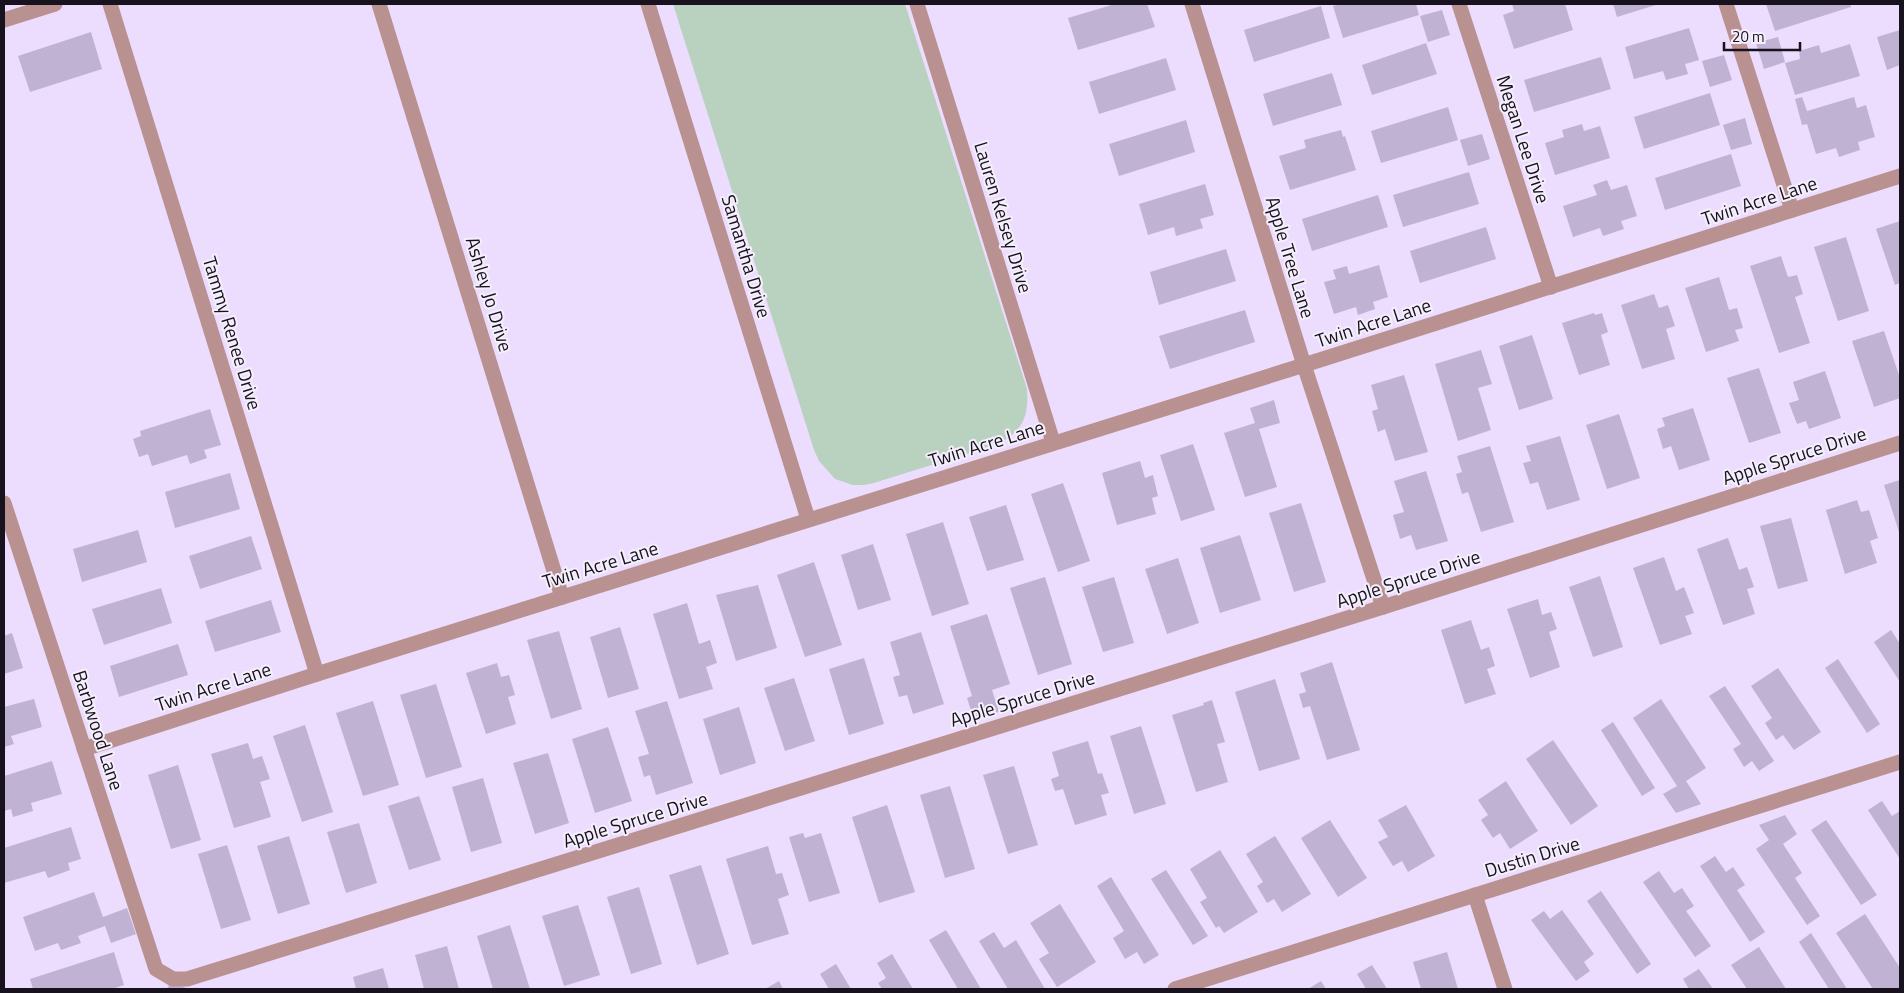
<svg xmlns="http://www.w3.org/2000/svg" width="1904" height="993" viewBox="0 0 1904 993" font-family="'Titillium Web',sans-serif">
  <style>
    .green { fill: #b9d1bf }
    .building { fill: #c0b2d2 }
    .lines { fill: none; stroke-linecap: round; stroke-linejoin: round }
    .minor { stroke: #ba9191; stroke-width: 15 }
    .labels { text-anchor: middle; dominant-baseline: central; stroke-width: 4; stroke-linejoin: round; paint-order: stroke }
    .street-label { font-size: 19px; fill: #17121e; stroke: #f5effc }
  </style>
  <rect width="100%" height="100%" fill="#ecddff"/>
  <path class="green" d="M 673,4 L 905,4 L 1027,389 C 1029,417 1022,433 995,445 L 874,483 L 864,485 L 853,485 L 835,479 L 819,461 L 814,450 Z"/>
  <g class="building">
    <polygon points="1115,4 1147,4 1155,27 1078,50 1068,18"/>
    <polygon points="1340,4 1416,4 1419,15 1343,38 1333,6"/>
    <polygon points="1512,4 1565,4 1573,30 1514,49 1503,15 1514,11"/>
    <polygon points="1613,4 1659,4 1617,17"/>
    <polygon points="1766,4 1850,4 1851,7 1775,31"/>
    <polygon points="1321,6 1330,38 1254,62 1244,30"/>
    <polygon points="1442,10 1450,35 1428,42 1420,16"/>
    <polygon points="1689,28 1699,60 1685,64 1688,74 1666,80 1663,71 1634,79 1625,47"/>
    <polygon points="1900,30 1900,65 1887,70 1877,37"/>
    <polygon points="91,32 102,69 30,92 18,56"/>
    <polygon points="1778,37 1785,62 1764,69 1756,43"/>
    <polygon points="1426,43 1437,74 1372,95 1362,65"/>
    <polygon points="1850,44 1860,76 1795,95 1785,63 1800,59 1799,51 1819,45 1821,53"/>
    <polygon points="1724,55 1732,80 1710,87 1702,61"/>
    <polygon points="1601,57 1611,89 1534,112 1524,80"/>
    <polygon points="1166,58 1176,90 1099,114 1089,82"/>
    <polygon points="1332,73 1342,105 1273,126 1263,94"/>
    <polygon points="1710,93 1720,125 1644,149 1634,117"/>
    <polygon points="1802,97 1807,111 1854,97 1857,108 1866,105 1875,137 1858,142 1860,150 1839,157 1836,148 1816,154 1807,124 1802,125 1795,99"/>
    <polygon points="1448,107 1458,140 1381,163 1371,131"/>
    <polygon points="1745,118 1752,144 1731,150 1723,125"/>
    <polygon points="1186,120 1195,152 1119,176 1109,144"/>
    <polygon points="1582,124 1584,131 1600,126 1610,158 1555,175 1545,143 1564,137 1562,130"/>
    <polygon points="1341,130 1343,137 1345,136 1356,170 1290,190 1279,156 1306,148 1304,140"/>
    <polygon points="1482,134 1490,159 1468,166 1460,140"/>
    <polygon points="1731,154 1741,186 1665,210 1655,178"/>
    <polygon points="1469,172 1479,204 1403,227 1393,195"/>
    <polygon points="1607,180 1611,190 1627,185 1637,216 1621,221 1624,229 1603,236 1600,228 1573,237 1563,206 1597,195 1593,185"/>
    <polygon points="1205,184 1214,215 1200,219 1203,228 1176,236 1174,227 1148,235 1139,204"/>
    <polygon points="1378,195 1388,227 1312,251 1302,219"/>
    <polygon points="1900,221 1900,283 1895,285 1876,229"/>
    <polygon points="1486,227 1496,259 1420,283 1410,251"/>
    <polygon points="1846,237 1869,311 1838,321 1814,247"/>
    <polygon points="1226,249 1236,281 1159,305 1150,272"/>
    <polygon points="1781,256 1788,277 1797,275 1803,294 1795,297 1810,343 1779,353 1750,266"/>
    <polygon points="1379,265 1388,297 1373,302 1375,309 1358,315 1356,307 1334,314 1324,282 1336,279 1333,270 1347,266 1349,274"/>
    <polygon points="1719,277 1729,310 1737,308 1743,328 1735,330 1739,341 1706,352 1685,288"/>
    <polygon points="1654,294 1659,308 1668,305 1675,326 1666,329 1675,359 1642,369 1621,305"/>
    <polygon points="1245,310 1255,342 1170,369 1159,336"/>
    <polygon points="1594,313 1595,315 1602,313 1608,332 1601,335 1610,365 1579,375 1562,323"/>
    <polygon points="1884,331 1900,378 1900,398 1874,407 1852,341"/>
    <polygon points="1532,335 1553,399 1519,410 1499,346"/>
    <polygon points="1481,350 1492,384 1478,388 1491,430 1458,441 1435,364"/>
    <polygon points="1759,368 1781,433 1749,443 1727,378"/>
    <polygon points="1825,371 1841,418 1809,429 1806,421 1797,424 1789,403 1799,400 1793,382"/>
    <polygon points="1404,375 1428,452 1395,461 1385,429 1378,432 1372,411 1378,409 1371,385"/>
    <polygon points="1274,400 1280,423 1259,429 1277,487 1245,497 1224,433 1255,423 1250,408"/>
    <polygon points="1693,408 1710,460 1679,470 1671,446 1663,449 1657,429 1665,426 1662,418"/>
    <polygon points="210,409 221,445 204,450 207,458 190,464 187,455 152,466 148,454 139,457 133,439 141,436 140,431"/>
    <polygon points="1619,414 1640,478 1607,489 1586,425"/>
    <polygon points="1560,436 1580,500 1547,510 1538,482 1530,484 1523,463 1531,461 1526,446"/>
    <polygon points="1193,444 1215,510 1181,521 1160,455"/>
    <polygon points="1490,446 1514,522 1481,532 1468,492 1462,494 1456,474 1462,472 1457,456"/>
    <polygon points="1140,461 1145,478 1153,475 1158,496 1152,498 1156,514 1117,525 1102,473"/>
    <polygon points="1426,471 1448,541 1416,550 1411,535 1400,539 1393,515 1404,512 1394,481"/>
    <polygon points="230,473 240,509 175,528 165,492"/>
    <polygon points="1900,480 1900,535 1884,485"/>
    <polygon points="1063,483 1090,561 1058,572 1031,494"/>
    <polygon points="1857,500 1861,512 1869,510 1878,538 1870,541 1877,563 1845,574 1826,510"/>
    <polygon points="1301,503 1326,582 1294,592 1269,513"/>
    <polygon points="1006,505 1024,560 987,571 969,517"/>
    <polygon points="1791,518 1808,581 1778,589 1760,526"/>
    <polygon points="943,522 969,604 932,616 906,534"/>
    <polygon points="138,530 147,562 82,582 73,549"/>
    <polygon points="1240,535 1261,600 1220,613 1200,548"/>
    <polygon points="251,536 262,569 200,589 189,556"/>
    <polygon points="1728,538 1739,570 1747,567 1754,587 1747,589 1755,614 1723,625 1697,549"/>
    <polygon points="873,544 891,600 858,610 841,555"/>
    <polygon points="1664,557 1676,591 1684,587 1694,613 1685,616 1692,634 1660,645 1633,568"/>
    <polygon points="1178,558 1199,623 1167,634 1145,569"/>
    <polygon points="814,562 842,645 805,657 777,575"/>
    <polygon points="1600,576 1623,647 1593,657 1569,587"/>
    <polygon points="1045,577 1072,664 1038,675 1010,588"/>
    <polygon points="1114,577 1134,643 1103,652 1082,587"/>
    <polygon points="758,585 777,648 736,661 716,595"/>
    <polygon points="161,588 172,623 104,645 92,609"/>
    <polygon points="1538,599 1542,615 1551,612 1557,629 1549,632 1560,667 1530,678 1507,609"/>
    <polygon points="271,600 281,632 215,652 205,621"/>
    <polygon points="687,603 699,644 710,640 717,663 706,667 713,689 679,699 653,614"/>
    <polygon points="987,614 1010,684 992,690 999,712 974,720 967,698 972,696 950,626"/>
    <polygon points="1471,620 1481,650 1489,647 1495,666 1487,669 1496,694 1465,704 1441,630"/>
    <polygon points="620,627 639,689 608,698 590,637"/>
    <polygon points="1891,630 1900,644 1900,682 1874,642"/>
    <polygon points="559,631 582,709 551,719 527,640"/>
    <polygon points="921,632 944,704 913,714 907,695 899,697 893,677 900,675 890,642"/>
    <polygon points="12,633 23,668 4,674 4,636"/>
    <polygon points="178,644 188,675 119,697 110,666"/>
    <polygon points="864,658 884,724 849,735 829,669"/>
    <polygon points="1838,659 1880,724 1867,733 1825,668"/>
    <polygon points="1332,662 1360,750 1327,760 1310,706 1303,708 1299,694 1306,692 1300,673"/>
    <polygon points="497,663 501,677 509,675 515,695 508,697 516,724 486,734 466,673"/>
    <polygon points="1778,668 1821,732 1794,750 1783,735 1776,740 1765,723 1772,718 1751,686"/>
    <polygon points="794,678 815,741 785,751 764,688"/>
    <polygon points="1275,679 1300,759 1259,771 1235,692"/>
    <polygon points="436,684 462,767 426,778 400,695"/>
    <polygon points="1725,686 1774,761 1759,771 1752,761 1744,767 1733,749 1741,744 1709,696"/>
    <polygon points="34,699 42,727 11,736 14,744 4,747 4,707"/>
    <polygon points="1661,699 1706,768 1686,781 1701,804 1676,813 1663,794 1677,786 1633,718"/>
    <polygon points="1212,700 1225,742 1217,744 1228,782 1196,792 1172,715 1204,705 1203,703"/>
    <polygon points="373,701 399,785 363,796 336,713"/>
    <polygon points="667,701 693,783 656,795 650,775 644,777 638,757 649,754 635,711"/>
    <polygon points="739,707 756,763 720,775 703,719"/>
    <polygon points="1613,722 1655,788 1642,796 1601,730"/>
    <polygon points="305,725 333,812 302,822 273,736"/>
    <polygon points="1141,726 1166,804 1134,814 1110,736"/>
    <polygon points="608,727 632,801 595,813 572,739"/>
    <polygon points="1553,740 1598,806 1571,825 1526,759"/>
    <polygon points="1088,741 1098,774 1102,773 1109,793 1101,795 1107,815 1075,825 1063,789 1055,791 1051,779 1059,776 1052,752"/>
    <polygon points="248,743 253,759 262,756 270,779 260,782 271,817 234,828 211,754"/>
    <polygon points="548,753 569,823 535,834 513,763"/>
    <polygon points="52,761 62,794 31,803 33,811 13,817 11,809 4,811 4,776"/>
    <polygon points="178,765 201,840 171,849 148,775"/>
    <polygon points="1014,766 1038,845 1008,854 983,775"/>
    <polygon points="483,778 502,843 471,852 452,787"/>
    <polygon points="1506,781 1538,831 1510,849 1500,833 1493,838 1481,820 1488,815 1478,800"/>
    <polygon points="950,786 975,869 945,878 920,795"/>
    <polygon points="419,796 441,860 409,870 388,806"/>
    <polygon points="1882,801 1892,816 1900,811 1900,859 1868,810"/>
    <polygon points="887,805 915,892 879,903 852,817"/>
    <polygon points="1406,805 1435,856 1408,872 1402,861 1393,866 1378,842 1388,837 1378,820"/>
    <polygon points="1785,815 1797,834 1783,844 1802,873 1795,878 1820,916 1807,925 1756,849 1769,840 1759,825"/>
    <polygon points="1330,820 1367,878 1338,897 1301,838"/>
    <polygon points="1826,820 1877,895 1861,905 1811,830"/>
    <polygon points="359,823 377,883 346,893 327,832"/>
    <polygon points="71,827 81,859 68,863 70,870 48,878 45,871 4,883 4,848"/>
    <polygon points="803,833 805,838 821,833 840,893 809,902 789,837"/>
    <polygon points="289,836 310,904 278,914 257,846"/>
    <polygon points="1275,836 1311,894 1282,912 1274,899 1267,903 1257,886 1263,882 1246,854"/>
    <polygon points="227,845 251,920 221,929 198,854"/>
    <polygon points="768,846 776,874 782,873 789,895 778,899 789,934 752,945 726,859"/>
    <polygon points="1220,850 1258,912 1224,933 1219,926 1216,928 1200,902 1207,898 1190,869"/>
    <polygon points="1715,856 1726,872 1733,867 1745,885 1737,890 1765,932 1750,942 1700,866"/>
    <polygon points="701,865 729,954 697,965 669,875"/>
    <polygon points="1166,870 1208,936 1193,945 1151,879"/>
    <polygon points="1659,871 1674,893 1682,888 1694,906 1686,911 1711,946 1695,957 1643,882"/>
    <polygon points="1111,877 1159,955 1144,964 1137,952 1125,959 1113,938 1124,931 1097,886"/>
    <polygon points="639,887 662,964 631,974 607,897"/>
    <polygon points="1601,891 1651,964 1637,974 1587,901"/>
    <polygon points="94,892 103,917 127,908 136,934 111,943 105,926 78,936 81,943 61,950 58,943 35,951 23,917"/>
    <polygon points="1060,904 1096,962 1057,987 1039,959 1049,953 1030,923"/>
    <polygon points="578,905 600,975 564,986 542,916"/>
    <polygon points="1562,910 1594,954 1584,962 1590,971 1576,981 1531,920 1544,911 1550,919"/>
    <polygon points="1865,914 1900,968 1900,988 1898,989 1873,989 1836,933"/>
    <polygon points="510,925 530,989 493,989 477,936"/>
    <polygon points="946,930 981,989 958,989 929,940"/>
    <polygon points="994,932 1004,948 1016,940 1045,989 1008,989 979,941"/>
    <polygon points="1811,933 1847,989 1829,989 1799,942"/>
    <polygon points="447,946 459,989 424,989 415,955"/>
    <polygon points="1759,947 1786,989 1747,989 1731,965"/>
    <polygon points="114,952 124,985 112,989 33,989 30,979"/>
    <polygon points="1447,952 1458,989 1421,989 1413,962"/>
    <polygon points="892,954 913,989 882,989 878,983 886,978 877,963"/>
    <polygon points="836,964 851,989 829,989 820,974"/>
    <polygon points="1372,965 1387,989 1366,989 1357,974"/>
    <polygon points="383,968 389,989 356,989 353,977"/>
    <polygon points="1699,969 1713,989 1689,989 1683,979"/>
    <polygon points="171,981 188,989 167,989"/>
    <polygon points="779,981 783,989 765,989"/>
    <polygon points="1321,981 1326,989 1308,989"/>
  </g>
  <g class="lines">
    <g class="minor">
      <polyline points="110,4 317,674"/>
      <polyline points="379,4 562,597"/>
      <polyline points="648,4 808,519"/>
      <polyline points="917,4 1053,442"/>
      <polyline points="1192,4 1304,365 1383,607"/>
      <polyline points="1459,4 1551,287"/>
      <polyline points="1726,4 1792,210"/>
      <polyline points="4,20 55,4"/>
      <polyline points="4,503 156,969 173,979 187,979 1383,607 1900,443"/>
      <polyline points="84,749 317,674 1304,365 1900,176"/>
      <polyline points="1475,895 1505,989"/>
      <polyline points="1175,989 1900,762"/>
    </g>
  </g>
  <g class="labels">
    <g class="street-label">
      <text transform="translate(1524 139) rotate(72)">Megan Lee Drive</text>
      <text transform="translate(1759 200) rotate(-18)">Twin Acre Lane</text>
      <text transform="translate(1004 217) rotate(73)">Lauren Kelsey Drive</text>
      <text transform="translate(747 256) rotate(73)">Samantha Drive</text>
      <text transform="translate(1291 257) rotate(73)">Apple Tree Lane</text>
      <text transform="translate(490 294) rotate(73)">Ashley Jo Drive</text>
      <text transform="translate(1373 322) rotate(-18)">Twin Acre Lane</text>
      <text transform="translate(233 333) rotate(73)">Tammy Renee Drive</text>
      <text transform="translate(986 443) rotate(-17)">Twin Acre Lane</text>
      <text transform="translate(1794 455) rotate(-18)">Apple Spruce Drive</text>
      <text transform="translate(600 564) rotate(-17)">Twin Acre Lane</text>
      <text transform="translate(1408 578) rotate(-18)">Apple Spruce Drive</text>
      <text transform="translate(213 686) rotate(-18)">Twin Acre Lane</text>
      <text transform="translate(1022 698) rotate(-17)">Apple Spruce Drive</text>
      <text transform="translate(99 730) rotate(72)">Barbwood Lane</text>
      <text transform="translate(635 819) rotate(-17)">Apple Spruce Drive</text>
      <text transform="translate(1532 856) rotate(-17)">Dustin Drive</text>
    </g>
  </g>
  <rect width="1904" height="993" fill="none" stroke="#17121e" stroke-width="10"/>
  <path d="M1724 42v8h76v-8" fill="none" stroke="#17121e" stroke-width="2.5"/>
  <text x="1732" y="42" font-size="15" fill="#17121e" stroke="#f5effc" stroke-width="4" paint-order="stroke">20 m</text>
</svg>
